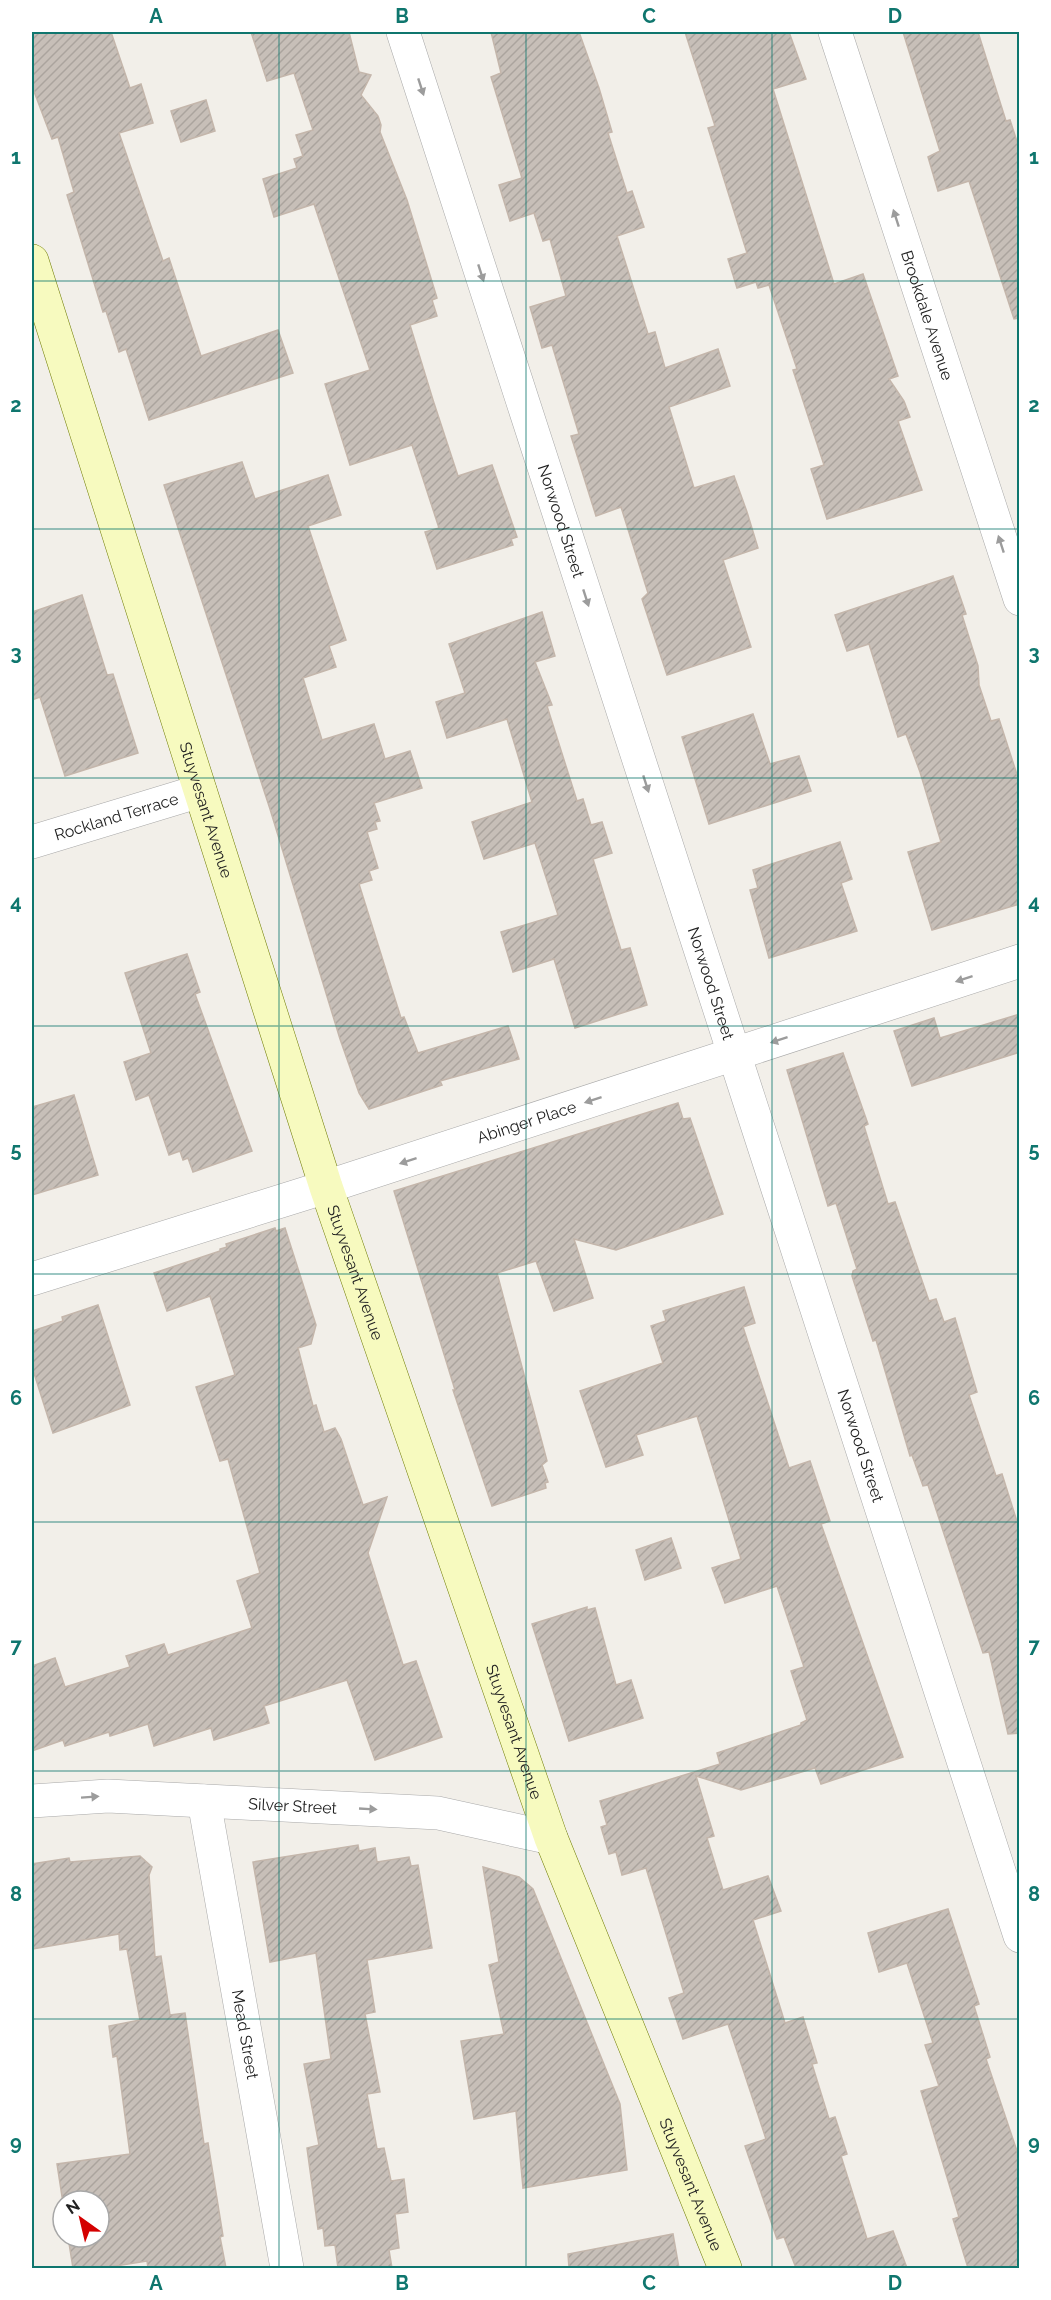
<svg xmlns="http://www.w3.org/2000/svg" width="1051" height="2300" viewBox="0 0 1051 2300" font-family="Raleway,sans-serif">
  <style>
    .building { fill: url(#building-hatch); stroke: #c4b6ab; stroke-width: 1.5 }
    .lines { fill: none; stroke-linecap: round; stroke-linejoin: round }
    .street-casing { stroke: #a9a9a9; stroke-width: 34 }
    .secondary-casing { stroke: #707d05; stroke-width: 34 }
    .street { stroke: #fff; stroke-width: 33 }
    .secondary { stroke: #f7fabf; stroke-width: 33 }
    .oneway { fill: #9c9c9c }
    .grid { fill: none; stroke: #0f766e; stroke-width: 1.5; stroke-opacity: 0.55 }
    .labels { text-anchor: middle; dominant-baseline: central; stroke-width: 4.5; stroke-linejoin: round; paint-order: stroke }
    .street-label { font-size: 16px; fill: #222; stroke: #fff }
    .neatline { fill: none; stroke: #0f766e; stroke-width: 2 }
    .grid-label { font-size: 20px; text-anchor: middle; font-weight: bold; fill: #0f766e }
  </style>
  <defs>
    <pattern id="building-hatch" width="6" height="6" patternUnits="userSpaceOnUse" patternTransform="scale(1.5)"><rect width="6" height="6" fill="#c7bfb8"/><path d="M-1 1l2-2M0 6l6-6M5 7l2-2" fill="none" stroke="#aba49e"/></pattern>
  </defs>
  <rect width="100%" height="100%" fill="#f2efe9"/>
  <g class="building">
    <polygon points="32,32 111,32 130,88 141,84 153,123 119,133 163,261 169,258 201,356 278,330 293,373 149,420 126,349 119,352 106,311 103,312 67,195 74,192 58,137 52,139 32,86"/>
    <polygon points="251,32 349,32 359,72 371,75 361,95 378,116 381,125 380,132 407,200 437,298 432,300 437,316 410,325 433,400 458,476 492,465 517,537 511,539 513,545 437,569 425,532 439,528 412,445 350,465 325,384 370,370 314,204 274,217 263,179 297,168 294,159 303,156 296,135 313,130 294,73 267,81"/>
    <polygon points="491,32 579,32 599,88 612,132 608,133 627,193 632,191 644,227 617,236 648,334 655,332 665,368 718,349 730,386 669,407 694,488 734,476 747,512 758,548 723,560 751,647 667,675 642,599 648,593 621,507 596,516 571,436 579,434 552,345 542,348 530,307 566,296 550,239 543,241 534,213 510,221 499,185 522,178 491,77 501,73"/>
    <polygon points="685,32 789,32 806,79 773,89 834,284 863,274 898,376 889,379 904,401 910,417 898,421 922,490 827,519 811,469 824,465 793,370 797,369 769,285 758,288 756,282 737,288 728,259 747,253 708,128 715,126"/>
    <polygon points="903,32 978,32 1006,121 1010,120 1020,151 1020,318 1014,319 969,181 938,191 928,157 940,151"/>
    <polygon points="206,100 215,131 181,142 171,111"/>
    <polygon points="242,462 255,499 328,475 341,515 308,526 346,640 329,646 336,667 303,678 322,740 374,724 385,759 410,751 422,788 374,803 380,821 375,822 377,829 367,832 378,868 369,871 372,880 359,884 401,1018 404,1017 418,1053 508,1026 519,1059 440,1081 442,1085 369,1109 359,1093 340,1039 270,809 164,485"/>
    <polygon points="953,576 966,614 962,615 978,666 979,685 991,721 999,719 1020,784 1020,904 932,930 908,852 941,842 920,772 906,734 898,737 869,644 847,651 835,615"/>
    <polygon points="82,595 107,675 113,674 138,753 65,776 40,697 32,700 32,612"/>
    <polygon points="542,612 555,656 535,662 552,705 547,706 577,801 583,799 591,825 602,822 612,853 593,859 621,950 630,948 647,1005 575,1028 554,959 513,972 501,932 558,915 535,843 484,859 472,822 532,802 507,719 447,738 436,702 465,693 449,644"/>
    <polygon points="753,714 770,764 799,756 811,791 709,824 682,737"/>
    <polygon points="840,842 852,879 841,883 857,931 769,958 750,890 758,888 753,870"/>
    <polygon points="187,954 200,992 195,994 252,1151 193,1172 188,1158 183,1160 180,1151 169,1155 149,1095 136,1100 124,1062 151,1053 125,973"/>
    <polygon points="1020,1014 1020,1052 912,1086 894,1031 934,1018 940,1038"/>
    <polygon points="843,1053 868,1124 864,1126 888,1204 895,1202 929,1301 936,1299 944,1322 955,1318 977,1392 969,1395 996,1476 1002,1474 1020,1531 1020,1733 1008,1734 989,1652 983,1653 928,1485 923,1486 912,1455 910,1456 876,1340 873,1341 852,1276 853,1271 857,1269 836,1203 828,1206 787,1070"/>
    <polygon points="74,1095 98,1175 32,1195 32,1107"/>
    <polygon points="678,1103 683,1119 690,1118 723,1214 616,1250 574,1239 593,1298 554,1311 536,1261 497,1273 547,1461 542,1465 548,1482 545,1483 546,1488 492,1506 453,1390 455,1390 394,1191"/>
    <polygon points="275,1228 276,1231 285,1228 316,1325 311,1344 298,1348 313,1406 316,1405 324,1432 335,1428 341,1439 363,1505 387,1497 368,1553 403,1665 416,1661 442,1737 375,1760 347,1680 264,1706 269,1723 214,1740 211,1728 154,1746 148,1724 110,1736 109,1732 65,1746 63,1740 32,1751 32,1666 55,1658 65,1687 130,1667 126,1656 164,1644 168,1655 252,1628 237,1581 260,1573 228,1459 220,1461 196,1387 235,1375 210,1296 167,1311 154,1273 220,1251 220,1249 227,1247 226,1244"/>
    <polygon points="744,1287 755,1323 743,1327 789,1468 810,1461 830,1521 821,1524 903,1757 821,1784 815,1768 741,1790 696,1776 714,1836 707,1838 723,1890 768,1876 781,1911 753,1920 785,2023 803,2017 817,2063 812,2064 829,2119 835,2117 847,2154 841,2156 867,2239 893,2231 907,2268 796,2268 784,2237 777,2239 745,2146 766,2139 728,2024 683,2039 669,1998 684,1993 646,1868 622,1875 616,1852 609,1854 601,1827 607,1825 600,1801 720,1764 717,1753 801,1725 801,1723 807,1720 791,1671 804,1667 777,1586 725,1603 712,1568 741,1559 697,1416 636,1435 643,1455 606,1467 580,1391 663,1363 651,1326 666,1321 663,1311"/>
    <polygon points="98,1305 130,1405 53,1433 32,1367 32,1331 63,1321 62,1317"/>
    <polygon points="671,1538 681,1568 645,1580 636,1550"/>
    <polygon points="587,1607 587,1610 595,1608 616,1685 631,1680 643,1718 569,1741 532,1624"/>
    <polygon points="358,1845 359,1851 375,1848 377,1862 409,1857 411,1866 418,1865 432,1948 367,1960 375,2012 365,2014 380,2092 367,2094 377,2149 384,2148 391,2181 404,2179 408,2212 395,2214 399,2248 389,2250 392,2268 338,2268 335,2245 325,2246 323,2228 318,2229 307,2148 319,2145 304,2064 331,2059 316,1953 270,1962 253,1862"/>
    <polygon points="140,1856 152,1867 149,1875 155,1957 161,1956 170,2015 185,2013 204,2144 208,2143 223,2236 220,2237 226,2268 148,2268 147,2261 103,2268 73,2268 68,2237 99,2237 99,2201 63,2203 57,2164 130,2154 117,2056 113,2057 109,2026 140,2020 127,1949 120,1950 119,1934 32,1949 32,1864 69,1858 70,1862"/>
    <polygon points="483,1867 519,1877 533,1889 620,2104 627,2170 523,2188 516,2111 474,2119 461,2041 504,2034 489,1965 499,1962"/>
    <polygon points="948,1909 979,2004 974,2006 990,2057 986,2059 1020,2160 1020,2264 1005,2268 968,2268 953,2219 959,2217 921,2091 939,2086 925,2045 933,2043 907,1963 879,1972 868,1933"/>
    <polygon points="673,2234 679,2268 569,2268 568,2254"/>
  </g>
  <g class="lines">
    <defs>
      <g id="street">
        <path id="s1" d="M 403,32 L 1020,1936"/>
        <path id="s2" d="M 835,32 L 1020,599"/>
        <path id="s3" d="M 32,842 L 200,791"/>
        <path id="s4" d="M 32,1279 L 326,1187 L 1020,961"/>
        <path id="s5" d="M 32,1801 L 108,1796 L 438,1813 L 551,1838"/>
        <path id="s6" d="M 204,1801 L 287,2268"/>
      </g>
      <g id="secondary">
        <path id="s7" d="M 32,261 L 326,1187 L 551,1838 L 725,2268"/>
      </g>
    </defs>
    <use href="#street" class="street-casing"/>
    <use href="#secondary" class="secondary-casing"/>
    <use href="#street" class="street"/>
    <use href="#secondary" class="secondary"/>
  </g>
  <defs><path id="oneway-solid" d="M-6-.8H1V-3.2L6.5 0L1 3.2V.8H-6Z" transform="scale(1.5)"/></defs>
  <g class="oneway">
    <use href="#oneway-solid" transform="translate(421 87) rotate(72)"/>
    <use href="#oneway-solid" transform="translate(896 218) rotate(-108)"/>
    <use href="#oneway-solid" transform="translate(481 273) rotate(72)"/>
    <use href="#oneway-solid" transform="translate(1001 544) rotate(-108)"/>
    <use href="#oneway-solid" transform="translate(586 598) rotate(72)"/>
    <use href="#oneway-solid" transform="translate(646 784) rotate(72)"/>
    <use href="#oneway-solid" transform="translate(964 979) rotate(162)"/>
    <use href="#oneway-solid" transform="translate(779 1040) rotate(162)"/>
    <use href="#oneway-solid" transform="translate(593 1100) rotate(162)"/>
    <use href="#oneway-solid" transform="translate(408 1161) rotate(162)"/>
    <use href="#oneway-solid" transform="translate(90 1797) rotate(-4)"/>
    <use href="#oneway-solid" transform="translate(368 1809) rotate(3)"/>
  </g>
  <path class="grid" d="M 279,32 L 279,2268M 526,32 L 526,2268M 772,32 L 772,2268M 32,281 L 1020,281M 32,529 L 1020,529M 32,778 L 1020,778M 32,1026 L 1020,1026M 32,1274 L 1020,1274M 32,1522 L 1020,1522M 32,1771 L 1020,1771M 32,2019 L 1020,2019"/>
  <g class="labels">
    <g class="street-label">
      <text stroke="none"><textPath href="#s2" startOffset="298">Brookdale Avenue</textPath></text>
      <text stroke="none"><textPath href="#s1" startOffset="514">Norwood Street</textPath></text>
      <text stroke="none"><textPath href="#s7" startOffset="576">Stuyvesant Avenue</textPath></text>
      <text stroke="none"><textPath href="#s3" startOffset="88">Rockland Terrace</textPath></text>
      <text stroke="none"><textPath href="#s1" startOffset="1000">Norwood Street</textPath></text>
      <text stroke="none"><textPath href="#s4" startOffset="519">Abinger Place</textPath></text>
      <text stroke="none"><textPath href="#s7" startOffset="1062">Stuyvesant Avenue</textPath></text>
      <text stroke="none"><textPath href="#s1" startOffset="1486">Norwood Street</textPath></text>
      <text stroke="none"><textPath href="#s7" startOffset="1548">Stuyvesant Avenue</textPath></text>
      <text stroke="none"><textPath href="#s5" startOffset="261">Silver Street</textPath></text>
      <text stroke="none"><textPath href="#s6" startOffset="237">Mead Street</textPath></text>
      <text stroke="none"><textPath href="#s7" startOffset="2034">Stuyvesant Avenue</textPath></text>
    </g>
  </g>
  <rect width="1051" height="2300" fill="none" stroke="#ffffff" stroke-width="66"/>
  <g transform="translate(81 2219) rotate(326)"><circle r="28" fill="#ffffff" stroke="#a7a7a7" stroke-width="1.5"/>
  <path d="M0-4.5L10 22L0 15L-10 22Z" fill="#d40000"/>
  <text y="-9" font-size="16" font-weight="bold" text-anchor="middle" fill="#222222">N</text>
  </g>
  <rect x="33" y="33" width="985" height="2234" class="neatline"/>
  <g class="grid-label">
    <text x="156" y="23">A</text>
    <text x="402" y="23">B</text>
    <text x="649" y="23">C</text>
    <text x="895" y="23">D</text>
    <text x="16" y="164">1</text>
    <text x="1034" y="164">1</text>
    <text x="16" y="412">2</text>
    <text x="1034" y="412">2</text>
    <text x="16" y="660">3</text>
    <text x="1034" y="660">3</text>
    <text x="16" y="909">4</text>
    <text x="1034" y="909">4</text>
    <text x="16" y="1157">5</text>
    <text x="1034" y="1157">5</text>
    <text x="16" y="1405">6</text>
    <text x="1034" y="1405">6</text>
    <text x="16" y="1653">7</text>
    <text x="1034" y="1653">7</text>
    <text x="16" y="1901">8</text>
    <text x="1034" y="1901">8</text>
    <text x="16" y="2150">9</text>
    <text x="1034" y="2150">9</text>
    <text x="156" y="2290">A</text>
    <text x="402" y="2290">B</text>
    <text x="649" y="2290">C</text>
    <text x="895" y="2290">D</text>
  </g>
</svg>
